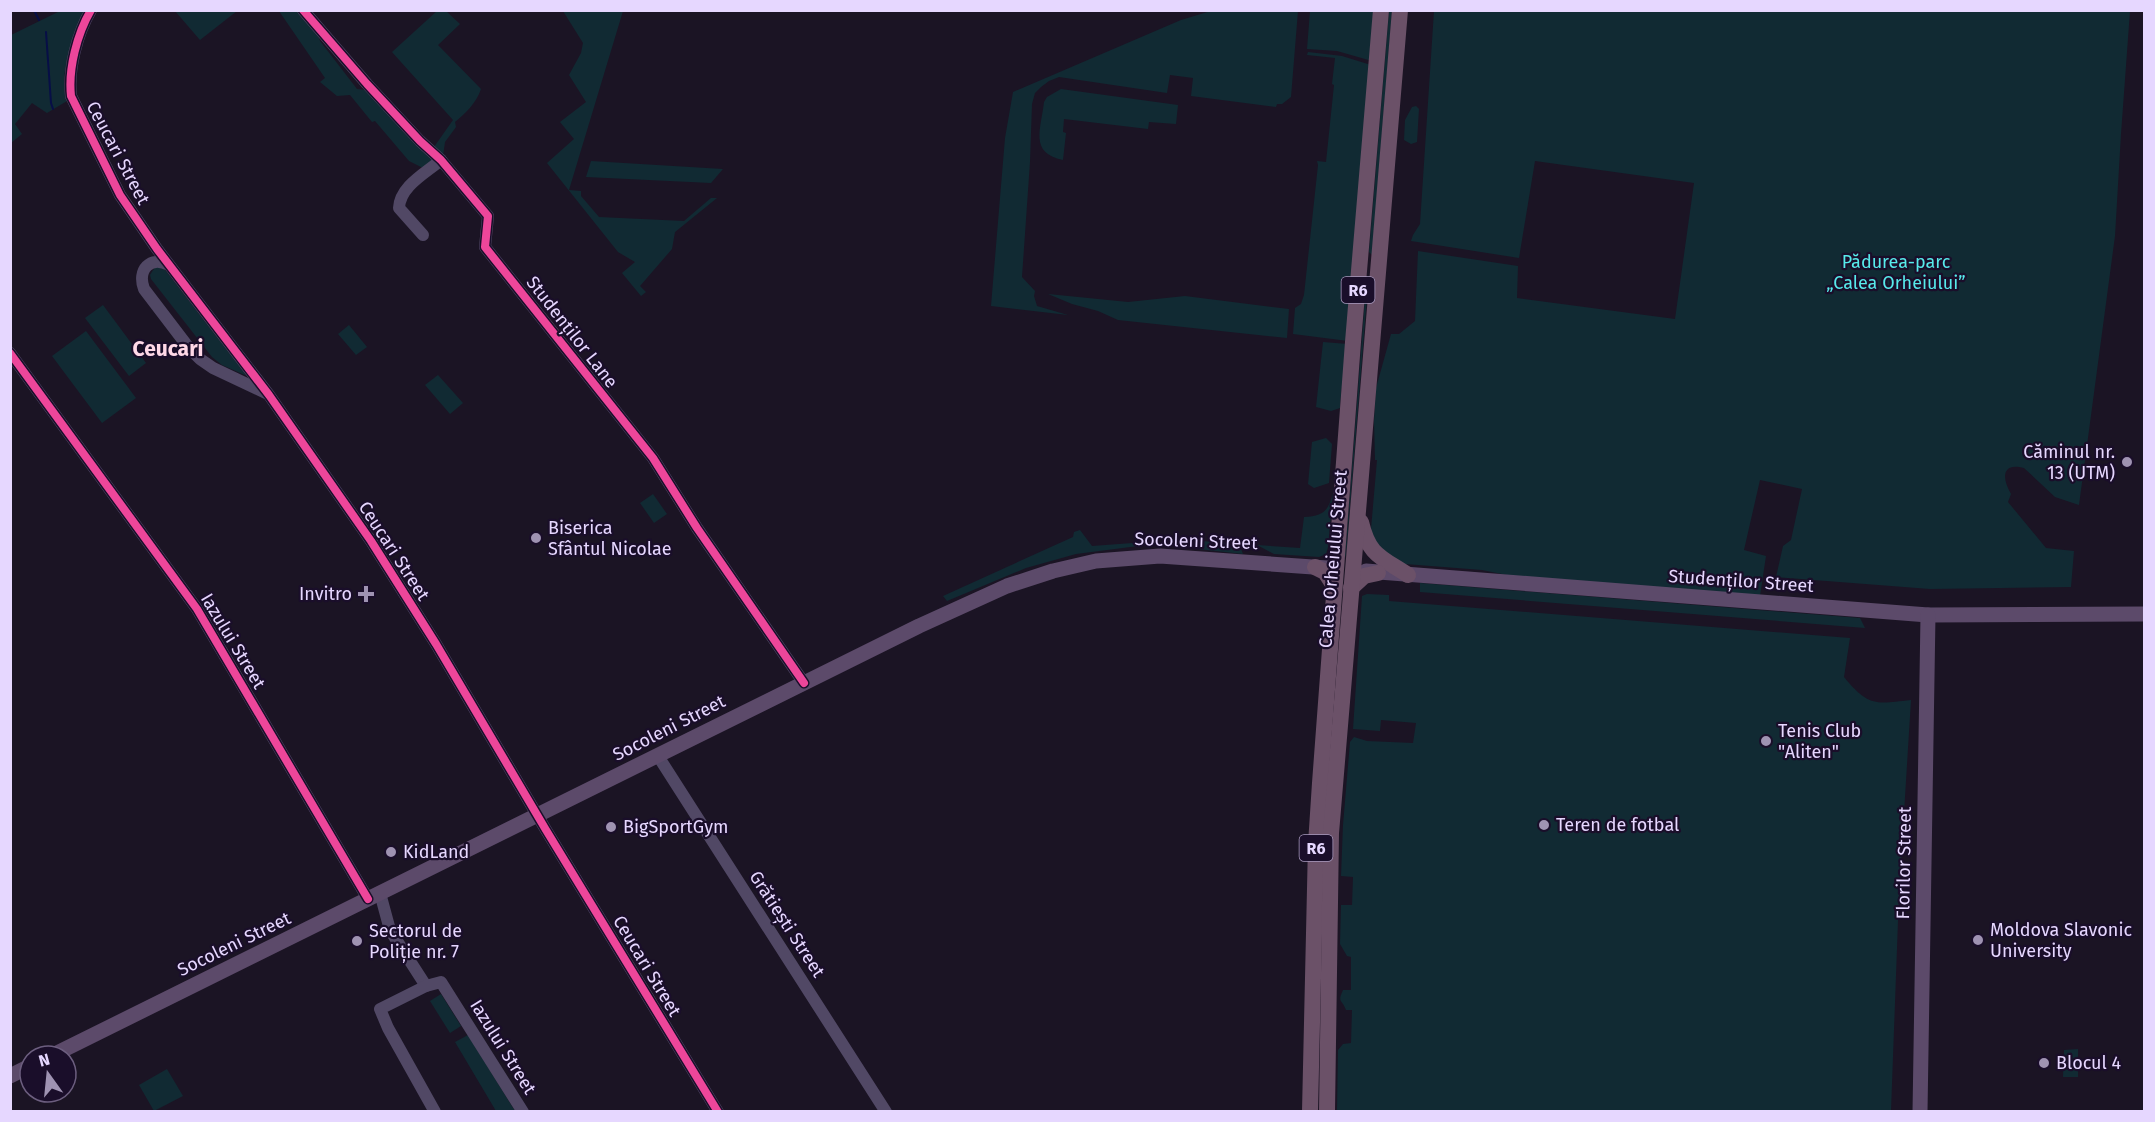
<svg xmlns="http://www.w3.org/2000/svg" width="2155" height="1122" viewBox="0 0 2155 1122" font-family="'Fira Sans',sans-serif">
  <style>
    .green { fill: #112a33 }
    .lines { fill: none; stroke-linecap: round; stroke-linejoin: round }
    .stream { stroke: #070e47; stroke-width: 2 }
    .minor { stroke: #514865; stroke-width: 12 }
    .major { stroke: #5c4a6a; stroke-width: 15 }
    .highway { stroke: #6b5168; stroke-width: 16 }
    .cycleway-casing { stroke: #1a0e2a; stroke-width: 11 }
    .cycleway { stroke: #ed469a; stroke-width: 8 }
    .poi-dot { fill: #9f93b2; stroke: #1a0e2a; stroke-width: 2 }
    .labels { text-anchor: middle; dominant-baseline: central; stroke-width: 4.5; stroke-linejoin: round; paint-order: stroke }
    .shield { fill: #1a0e2a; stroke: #a99bbf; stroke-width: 1.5 }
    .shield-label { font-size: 16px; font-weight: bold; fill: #e6d7ff }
    .street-label { font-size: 18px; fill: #e6d7ff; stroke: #1a0e2a }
    .park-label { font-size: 18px; fill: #57eaeb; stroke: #1a0e2a }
    .poi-label { font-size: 18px; fill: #e6d7ff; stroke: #1a0e2a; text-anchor: start }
    .quarter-label { font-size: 21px; font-weight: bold; fill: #ffd9e7; stroke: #1a0e2a }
  </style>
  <rect width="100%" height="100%" fill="#1b1424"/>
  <g class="green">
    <path d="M 60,11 L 85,11 C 75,38 57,72 67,101 L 47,113 L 32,103 L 15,124 L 22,134 L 11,143 L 11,35 Z"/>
    <polygon points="175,11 237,11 200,40"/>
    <polygon points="279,11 297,11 316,29 320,41 357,89 367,90 435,158 427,170 409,161 375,121 372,122 350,95 337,96 320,82 325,78"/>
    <path d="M 437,11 L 446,11 L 460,24 L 438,45 L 481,89 C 477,102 465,114 455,122 L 456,127 L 445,142 L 443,156 L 434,147 L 453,120 L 392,52 Z"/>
    <polygon points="563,11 623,11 569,190 581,191 581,196 599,217 684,221 711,198 717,198 675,232 672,249 640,286 646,292 641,296 622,273 635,262 618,252 547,163 574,139 560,122 586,102 569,75 581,53 583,43"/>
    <polygon points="1211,11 1298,11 1291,97 1282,104 1277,104 1276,107 1191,96 1193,78 1170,75 1167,93 1059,77 1049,81 1041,87 1035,93 1032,104 1030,162 1022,277 1035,291 1034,296 1037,306 1068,315 991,306 1005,138 1013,92 1181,20"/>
    <polygon points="1310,11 1375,11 1372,61 1337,51 1307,49"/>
    <polygon points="1389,11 1392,11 1372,255 1369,252"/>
    <path d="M 1434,11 L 2130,11 L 2121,134 L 2115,236 L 2079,505 L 2055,497 L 2024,468 C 2001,462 2002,479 2011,494 L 2008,502 L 2046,548 L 2074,551 L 2071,587 L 1930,589 L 1776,577 L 1783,546 L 1791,540 L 1802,489 L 1760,480 L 1744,550 L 1766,556 L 1760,596 L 1512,576 L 1482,570 L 1405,564 L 1376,551 L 1371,529 L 1377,460 L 1375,460 L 1374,421 L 1376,388 L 1391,334 L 1399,334 L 1415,321 L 1418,251 L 1518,266 L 1517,298 L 1675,319 L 1694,183 L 1535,161 L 1519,258 L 1411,241 L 1413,235 L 1420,224 Z"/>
    <polygon points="1308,52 1342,56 1371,65 1348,341 1293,334 1295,308 1301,304 1304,295 1318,165 1317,161 1326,162 1334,85 1332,84 1335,58 1307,55"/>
    <path d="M 1061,89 L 1178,105 L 1176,124 L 1149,122 L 1148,129 L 1064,119 L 1063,132 L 1066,133 L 1063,160 C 1029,153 1041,129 1044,102 L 1047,97 Z"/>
    <polygon points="1416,106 1419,109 1417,142 1411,144 1404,140 1405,120 1412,107"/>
    <polygon points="591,161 723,169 711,183 586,177"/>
    <polygon points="161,266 166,271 247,376 222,365 212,357 151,279 150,275 155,267"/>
    <polygon points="1368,285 1346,555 1345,557 1366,286"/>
    <polygon points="1048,294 1128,302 1185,296 1289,309 1287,338 1118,320 1098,311 1072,304"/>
    <polygon points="103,305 146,363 129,376 85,318"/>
    <polygon points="349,325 367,347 356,355 338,334"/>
    <polygon points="86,331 136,398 102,423 52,356"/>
    <path d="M 1323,342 L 1348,344 C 1346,366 1341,386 1340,408 L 1331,411 L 1316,407 Z"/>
    <polygon points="438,375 463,403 450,414 425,385"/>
    <polygon points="1326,438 1332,444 1329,483 1314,488 1308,484 1312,442"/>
    <path d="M 1333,493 L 1328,547 L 1326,554 L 1319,557 L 1274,554 L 1257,545 L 1300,548 L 1304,517 C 1324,516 1328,511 1333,493 Z"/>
    <polygon points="653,494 667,514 654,523 640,503"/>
    <polygon points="1080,530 1092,546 1146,542 1146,545 1076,554 1026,568 947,601 943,596 1073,537 1074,532"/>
    <polygon points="1202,541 1239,544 1243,554 1198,549"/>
    <polygon points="1420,583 1860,618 1865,628 1420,592"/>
    <path d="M 1367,594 L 1389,595 L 1389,601 L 1850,638 L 1844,677 C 1869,707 1875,704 1911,700 L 1899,894 L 1891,1111 L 1337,1111 L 1338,1050 L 1343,1044 L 1351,1043 L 1352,1010 L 1346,1010 C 1342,999 1337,1003 1343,990 L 1351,990 L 1351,957 L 1347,956 L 1340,944 L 1341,905 L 1352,905 L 1353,877 L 1341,876 L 1343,825 L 1350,742 L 1354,737 L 1367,741 L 1413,743 L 1416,723 L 1381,720 L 1380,731 L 1353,729 L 1362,596 Z"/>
    <polygon points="441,994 461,1026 450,1033 430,1001"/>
    <polygon points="468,1035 515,1111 496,1111 455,1042"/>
    <polygon points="2078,1049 2078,1077 2063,1077 2064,1050"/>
    <polygon points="167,1069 183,1096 154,1111 139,1085"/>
  </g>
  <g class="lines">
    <g class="stream">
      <polyline points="34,10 39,20"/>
      <polyline points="46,32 51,103 53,109"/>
    </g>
    <g class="minor">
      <path d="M 91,10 C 77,34 68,69 71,96 L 120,195 L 131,211 L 157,249 L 269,395 L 371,541 L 436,644 L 546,830 L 718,1112"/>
      <polyline points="303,10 367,84 420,141 441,160 488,216 485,247 653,458 697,528 804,683"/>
      <path d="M 423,235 L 399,208 C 400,186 426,173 441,160"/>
      <path d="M 169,265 C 150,255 137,270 144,289 L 189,348 L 200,359 L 213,368 L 266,393"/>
      <polyline points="10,353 197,609 368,899"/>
      <polyline points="658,756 886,1112"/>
      <polyline points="380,893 390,930 426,986"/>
      <polyline points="435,1112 388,1028 380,1009 426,986 441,982 523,1112"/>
    </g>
    <g class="major">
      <polyline points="1366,571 1928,615 2144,614"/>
      <polyline points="51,1056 919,626 1007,586 1053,571 1096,561 1160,556 1327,568"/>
      <polyline points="10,1076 30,1066"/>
      <polyline points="1920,1112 1928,615"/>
    </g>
    <g class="highway">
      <path d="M 1361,522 C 1369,556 1381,557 1408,575"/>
      <polyline points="1315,567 1325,572 1334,586"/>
      <polyline points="1351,588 1364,576 1378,573"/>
      <polyline points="1310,1112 1316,844 1320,783 1353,342 1381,10"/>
      <polyline points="1327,1112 1331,833 1400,10"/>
    </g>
    <defs>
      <g id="cycleway">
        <path d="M 91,10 C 77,34 68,69 71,96 L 120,195 L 131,211 L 157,249 L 269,395 L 371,541 L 436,644 L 546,830 L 718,1112"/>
        <polyline points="303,10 367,84 420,141 441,160 488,216 485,247 653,458 697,528 804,683"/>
        <polyline points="10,353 197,609 368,899"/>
      </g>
    </defs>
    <use href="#cycleway" class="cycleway-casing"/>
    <use href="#cycleway" class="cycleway"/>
  </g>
  <g class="poi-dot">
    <circle cx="2127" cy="462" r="6"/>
    <circle cx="536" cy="538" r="6"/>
    <path d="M363 585h6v6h6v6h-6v6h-6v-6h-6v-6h6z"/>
    <circle cx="1766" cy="741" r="6"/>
    <circle cx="1544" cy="825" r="6"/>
    <circle cx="611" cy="827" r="6"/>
    <circle cx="391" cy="852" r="6"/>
    <circle cx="1978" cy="940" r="6"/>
    <circle cx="357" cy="941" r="6"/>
    <circle cx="2044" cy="1063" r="6"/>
  </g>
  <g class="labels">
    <g class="shield">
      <rect x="1341.5" y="277" width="33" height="26" rx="4.5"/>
      <rect x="1299.5" y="835" width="33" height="26" rx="4.5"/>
    </g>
    <g class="shield-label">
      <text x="1358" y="290">R6</text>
      <text x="1316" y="848">R6</text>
    </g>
    <g class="street-label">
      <text transform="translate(118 153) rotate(62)">Ceucari Street</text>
      <text transform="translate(572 332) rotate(52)">Studenților Lane</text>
      <text transform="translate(1196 541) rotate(2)">Socoleni Street</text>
      <text transform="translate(394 551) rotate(57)">Ceucari Street</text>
      <text transform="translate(1333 559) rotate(-85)">Calea Orheiului Street</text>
      <text transform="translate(1741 581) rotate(4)">Studenților Street</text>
      <text transform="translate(233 641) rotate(59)">Iazului Street</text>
      <text transform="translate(669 728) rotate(-27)">Socoleni Street</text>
      <text transform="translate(1904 863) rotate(-89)">Florilor Street</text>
      <text transform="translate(787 924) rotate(57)">Grătiești Street</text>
      <text transform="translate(234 944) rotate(-26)">Socoleni Street</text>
      <text transform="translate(647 966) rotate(59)">Ceucari Street</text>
      <text transform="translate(503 1047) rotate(58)">Iazului Street</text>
    </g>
    <g class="park-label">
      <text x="1896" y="262">Pădurea-parc<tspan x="1896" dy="21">„Calea Orheiului”</tspan></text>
    </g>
    <g class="poi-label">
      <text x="2115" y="452" text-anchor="end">Căminul nr.<tspan x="2115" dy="21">13 (UTM)</tspan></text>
      <text x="548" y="528">Biserica<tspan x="548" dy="21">Sfântul Nicolae</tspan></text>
      <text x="352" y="594" text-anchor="end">Invitro</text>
      <text x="1778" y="731">Tenis Club<tspan x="1778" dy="21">"Aliten"</tspan></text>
      <text x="1556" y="825">Teren de fotbal</text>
      <text x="623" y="827">BigSportGym</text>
      <text x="403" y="852">KidLand</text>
      <text x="1990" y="930">Moldova Slavonic<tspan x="1990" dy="21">University</tspan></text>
      <text x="369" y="931">Sectorul de<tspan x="369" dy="21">Poliție nr. 7</tspan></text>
      <text x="2056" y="1063">Blocul 4</text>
    </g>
    <g class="quarter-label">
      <text x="168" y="349">Ceucari</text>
    </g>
  </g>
  <rect width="2155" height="1122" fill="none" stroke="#e6d7ff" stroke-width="24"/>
  <g transform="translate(48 1074) rotate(345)"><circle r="28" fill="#1a0e2a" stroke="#6c5e7f" stroke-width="1.5"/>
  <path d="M0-4.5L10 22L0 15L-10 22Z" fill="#9f93b2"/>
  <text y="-9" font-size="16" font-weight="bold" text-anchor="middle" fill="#e6d7ff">N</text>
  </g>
</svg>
